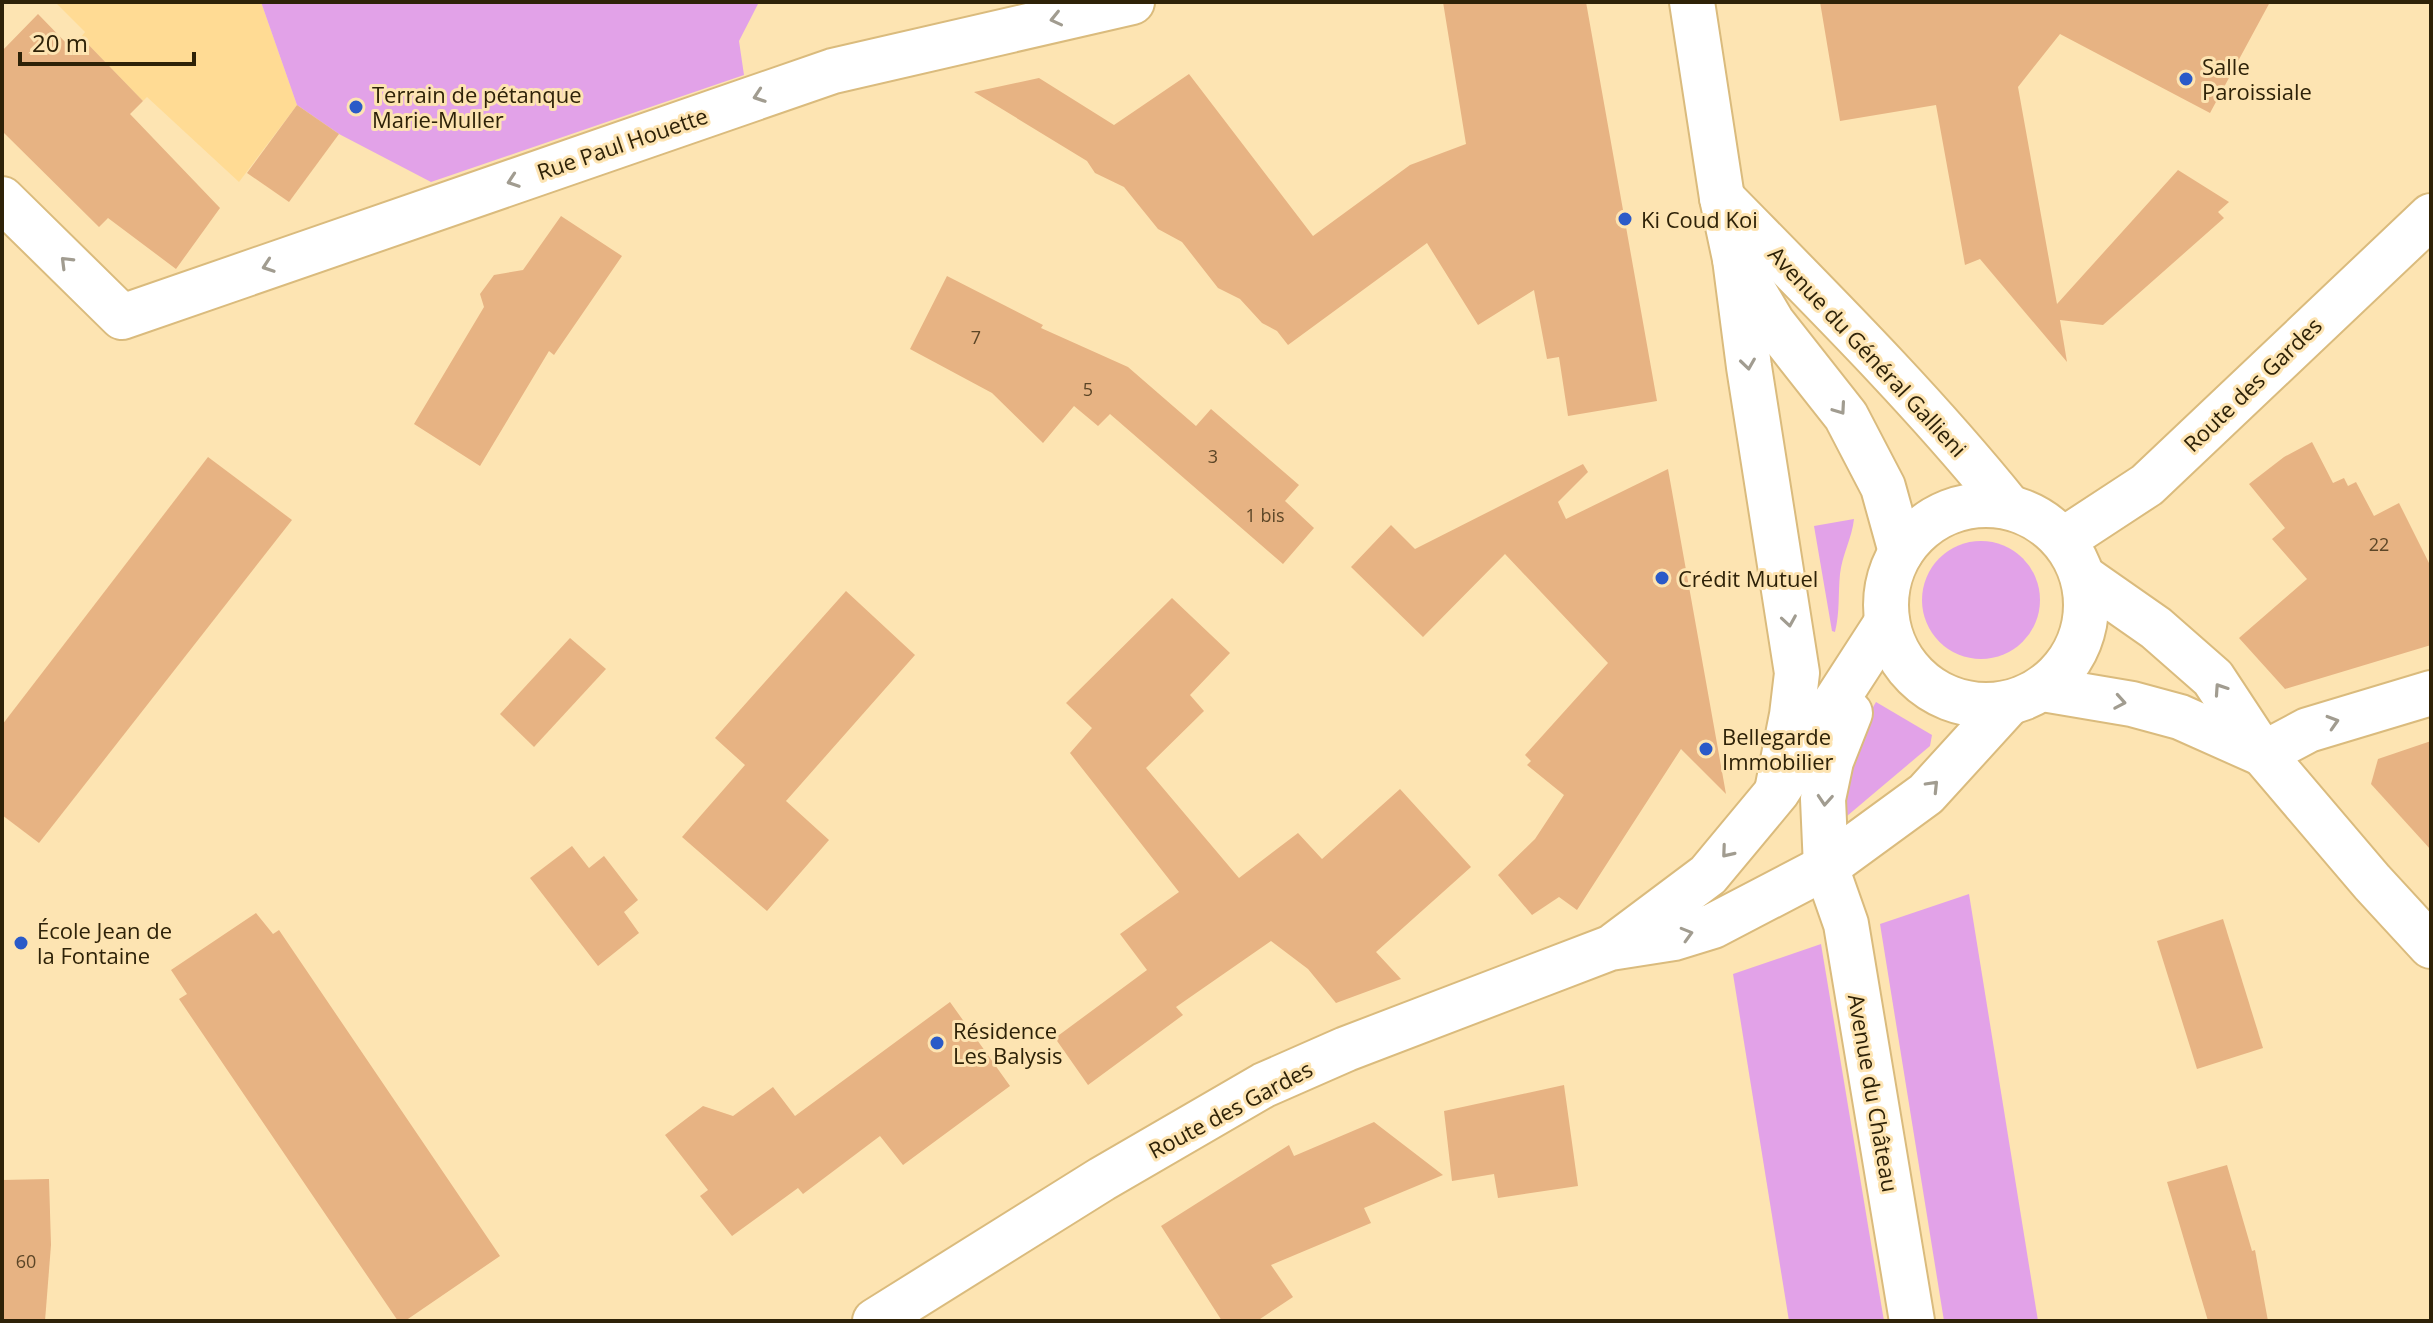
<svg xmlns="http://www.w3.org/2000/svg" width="2433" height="1323" viewBox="0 0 2433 1323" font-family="'Open Sans',sans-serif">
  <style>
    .built { fill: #ffdb94 }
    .green { fill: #e2a2e8 }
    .building { fill: #e7b383 }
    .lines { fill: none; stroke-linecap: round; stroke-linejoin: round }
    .street-casing { stroke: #dabb7d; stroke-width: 48 }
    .secondary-casing { stroke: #dabb7d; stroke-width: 48 }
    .street { stroke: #fff; stroke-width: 44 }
    .secondary { stroke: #fff; stroke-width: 44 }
    .oneway { stroke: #a19c90 }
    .poi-dot { fill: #2b5ac8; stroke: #fde4b2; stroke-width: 3 }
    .labels { text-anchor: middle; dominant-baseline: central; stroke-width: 6; stroke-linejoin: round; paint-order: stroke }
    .number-label { font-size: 18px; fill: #5c4627 }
    .poi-label { font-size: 22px; fill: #2e2208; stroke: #fde4b2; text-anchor: start }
    .street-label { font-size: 22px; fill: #2e2208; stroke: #fde4b2 }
  </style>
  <rect width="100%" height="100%" fill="#fde4b2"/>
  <polygon class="built" points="55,2 261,2 297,105 239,182 147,97 143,101 81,37 85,32"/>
  <g class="green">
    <polygon points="261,2 755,2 758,4 739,41 744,75 431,182 339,134 297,105"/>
    <path d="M 1854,519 C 1852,538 1842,555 1840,574 C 1838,594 1840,612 1835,632 L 1832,631 L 1814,526 Z"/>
    <circle cx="1981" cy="600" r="59"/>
    <polygon points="1876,702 1932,735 1930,746 1847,816 1844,816 1843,783 1865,721"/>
    <polygon points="1969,894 2038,1321 1944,1321 1880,924"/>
    <polygon points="1821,944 1884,1321 1789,1321 1733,974"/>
  </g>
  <g class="building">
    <polygon points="1443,2 1586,2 1657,401 1568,416 1559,357 1547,359 1534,290 1478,325 1427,243 1288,345 1277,331 1262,323 1240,299 1218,288 1182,242 1158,229 1124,187 1095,173 1087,161 974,92 1039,78 1114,125 1189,74 1313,236 1410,165 1466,144"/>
    <polygon points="1820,2 2270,2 2210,113 2060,34 2018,87 2057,304 2178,170 2229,202 2218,212 2224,218 2103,325 2060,320 2067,362 1980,259 1965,265 1936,105 1840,121"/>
    <polygon points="38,14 70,47 81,37 143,101 130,114 220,208 176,269 108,218 99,227 2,131 2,51"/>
    <polygon points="297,105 339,134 289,202 247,173"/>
    <polygon points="561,216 622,256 554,355 549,351 480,466 414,424 484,307 480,294 494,275 523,270"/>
    <polygon points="947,276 1043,325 1041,328 1128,367 1196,426 1211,409 1299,485 1285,501 1314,528 1283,564 1110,414 1098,426 1074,406 1043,443 992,393 910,349"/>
    <polygon points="2312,442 2333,483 2344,478 2348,486 2356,482 2374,516 2399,503 2431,567 2431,645 2285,689 2239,638 2307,579 2272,539 2285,528 2249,484 2284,457"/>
    <polygon points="208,457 292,520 39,843 2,815 2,725"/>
    <polygon points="1583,464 1588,472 1558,502 1566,519 1668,469 1726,794 1681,749 1577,910 1559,897 1532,915 1498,875 1535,839 1564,795 1527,765 1531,761 1525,755 1608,663 1505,554 1423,637 1351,567 1391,525 1415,549"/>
    <polygon points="846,591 915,655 786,801 829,840 767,911 682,837 745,765 715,738"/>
    <polygon points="1172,598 1230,653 1190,695 1204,711 1146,768 1239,878 1298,833 1322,859 1400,789 1471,867 1376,952 1401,979 1336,1003 1308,969 1271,941 1176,1007 1183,1015 1088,1085 1055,1038 1147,970 1120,934 1179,892 1070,753 1092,728 1066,703"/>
    <polygon points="570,638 606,669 534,747 500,714"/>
    <polygon points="2431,741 2431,850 2371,784 2378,759"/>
    <polygon points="572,846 589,868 604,856 638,900 624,912 639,933 598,966 530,878"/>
    <polygon points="256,913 273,934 279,930 500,1256 405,1321 398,1321 179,999 187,994 171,970"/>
    <polygon points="2223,919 2263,1048 2197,1069 2157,941"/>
    <polygon points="950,1002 1010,1086 903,1165 880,1136 803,1194 798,1188 732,1236 700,1196 708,1190 665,1135 703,1106 733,1116 773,1087 795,1116"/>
    <polygon points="1564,1085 1578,1186 1498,1198 1494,1174 1452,1181 1444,1111"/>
    <polygon points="1374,1122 1443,1175 1364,1208 1371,1223 1271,1265 1293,1297 1257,1321 1222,1321 1161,1226 1289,1145 1294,1156"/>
    <polygon points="2227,1165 2252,1251 2255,1250 2268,1321 2208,1321 2167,1182"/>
    <polygon points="49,1179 51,1245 45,1321 2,1321 2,1180"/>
  </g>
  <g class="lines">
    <defs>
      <g id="street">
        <polyline points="2,199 122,317 833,71 1132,2"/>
        <polyline points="1735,259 1749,367 1797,673 1792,715 1777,791"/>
        <polyline points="2263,754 2308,730 2431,693"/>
        <polyline points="1826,867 1846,924 1912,1321"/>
      </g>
      <g id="secondary">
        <polyline points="1692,2 1722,198 1735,259 1772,322 1846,416 1883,487 1901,552"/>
        <path d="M 1722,198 C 1821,299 1921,398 2009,507"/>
        <circle cx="1986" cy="605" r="100"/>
        <polyline points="2063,540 2147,485 2431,216"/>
        <polyline points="2083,577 2156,628 2213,678 2263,754 2372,882 2431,946"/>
        <polyline points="2043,689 2132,704 2180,717 2263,754"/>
        <polyline points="1826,867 1823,799 1831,761 1850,713"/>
        <polyline points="1616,944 1708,875 1777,792 1887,622"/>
        <polyline points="875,1321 1102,1179 1264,1085 1346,1049 1610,948 1674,938 1713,926 1826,867 1926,794 2009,703"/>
      </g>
    </defs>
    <use href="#street" class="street-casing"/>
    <use href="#secondary" class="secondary-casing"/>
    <use href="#street" class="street"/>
    <use href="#secondary" class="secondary"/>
  </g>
  <defs><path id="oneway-chevron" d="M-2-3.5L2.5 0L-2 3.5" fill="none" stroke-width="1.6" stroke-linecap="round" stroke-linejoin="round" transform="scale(2)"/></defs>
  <g class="oneway">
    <use href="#oneway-chevron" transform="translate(1056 19) rotate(167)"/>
    <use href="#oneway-chevron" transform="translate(759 96) rotate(161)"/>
    <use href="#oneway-chevron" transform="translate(513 181) rotate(161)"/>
    <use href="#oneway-chevron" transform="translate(66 262) rotate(-135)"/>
    <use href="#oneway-chevron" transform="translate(268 266) rotate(161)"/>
    <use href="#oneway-chevron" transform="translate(1748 364) rotate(82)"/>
    <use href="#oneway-chevron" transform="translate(1840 409) rotate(55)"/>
    <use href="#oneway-chevron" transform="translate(1789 621) rotate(81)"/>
    <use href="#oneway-chevron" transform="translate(2220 689) rotate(-124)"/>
    <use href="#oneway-chevron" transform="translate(2120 702) rotate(10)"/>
    <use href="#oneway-chevron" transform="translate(2333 722) rotate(-17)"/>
    <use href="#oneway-chevron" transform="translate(1933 786) rotate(-46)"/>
    <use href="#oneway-chevron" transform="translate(1825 800) rotate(94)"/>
    <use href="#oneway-chevron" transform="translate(1727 852) rotate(130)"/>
    <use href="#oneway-chevron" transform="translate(1687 934) rotate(-16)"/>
  </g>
  <g class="poi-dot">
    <circle cx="2186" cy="79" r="8"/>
    <circle cx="356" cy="107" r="8"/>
    <circle cx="1625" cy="219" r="8"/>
    <circle cx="1662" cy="578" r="8"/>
    <circle cx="1706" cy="749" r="8"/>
    <circle cx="21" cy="943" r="8"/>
    <circle cx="937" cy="1043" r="8"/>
  </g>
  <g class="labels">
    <g class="number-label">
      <text x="976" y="337">7</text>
      <text x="1088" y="389">5</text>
      <text x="1213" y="456">3</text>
      <text x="1265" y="515">1 bis</text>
      <text x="2379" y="544">22</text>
      <text x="26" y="1261">60</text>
    </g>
    <g class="poi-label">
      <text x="2202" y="66">Salle<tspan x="2202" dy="25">Paroissiale</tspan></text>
      <text x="372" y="94">Terrain de pétanque<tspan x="372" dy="25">Marie-Muller</tspan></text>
      <text x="1641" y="219">Ki Coud Koi</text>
      <text x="1678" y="578">Crédit Mutuel</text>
      <text x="1722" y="736">Bellegarde<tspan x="1722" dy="25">Immobilier</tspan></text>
      <text x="37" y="930">École Jean de<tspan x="37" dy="25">la Fontaine</tspan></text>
      <text x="953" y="1030">Résidence<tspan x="953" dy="25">Les Balysis</tspan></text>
    </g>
    <g class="street-label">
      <text transform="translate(622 143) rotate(-19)">Rue Paul Houette</text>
      <text transform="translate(1868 351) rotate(47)">Avenue du Général Gallieni</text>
      <text transform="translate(2252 384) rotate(-44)">Route des Gardes</text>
      <text transform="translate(1874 1093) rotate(80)">Avenue du Château</text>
      <text transform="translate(1230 1109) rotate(-28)">Route des Gardes</text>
    </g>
  </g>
  <rect width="2433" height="1323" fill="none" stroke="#2e2208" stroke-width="8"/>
  <path d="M20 52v12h174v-12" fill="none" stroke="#2e2208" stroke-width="4"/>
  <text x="32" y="52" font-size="24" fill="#2e2208" stroke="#fde4b2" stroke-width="6" paint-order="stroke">20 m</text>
</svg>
